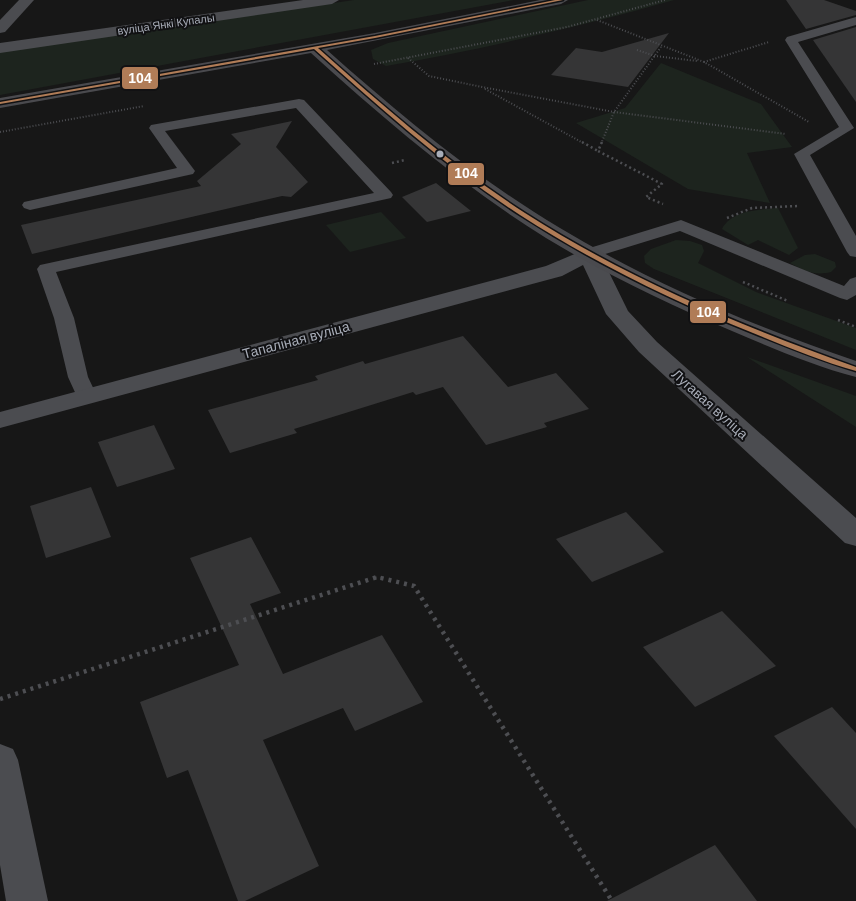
<svg xmlns="http://www.w3.org/2000/svg" width="856" height="901" viewBox="0 0 856 901" font-family="Helvetica,sans-serif">
  <style>
    .green { fill: #1d241e }
    .building { fill: #353536 }
    .lines { fill: none; stroke-linecap: round; stroke-linejoin: round }
    .path-far3 { stroke: #4d4e52; stroke-width: 2; stroke-dasharray: 1 2; stroke-linecap: butt }
    .path-far2 { stroke: #4d4e52; stroke-width: 2.5; stroke-dasharray: 2 3; stroke-linecap: butt }
    .path-far1 { stroke: #4d4e52; stroke-width: 3; stroke-dasharray: 2.5 4; stroke-linecap: butt }
    .path { stroke: #4d4e52; stroke-width: 4.5; stroke-dasharray: 3 5; stroke-linecap: butt }
    .lane { fill: #4b4c50; fill-rule: evenodd }
    .street { fill: #4b4c50; fill-rule: evenodd }
    .secondary { fill: #4a4a4e; fill-rule: evenodd }
    .bus-1-casing { stroke: #111113; stroke-width: 3 }
    .bus-1 { fill: #b07c57; fill-rule: evenodd }
    .bus-dot { fill: #a8adb8; stroke: #111113; stroke-width: 2 }
    .labels { text-anchor: middle; dominant-baseline: central; stroke-width: 4; stroke-linejoin: round; paint-order: stroke }
    .far-street-label { font-size: 11px; fill: #a8adb8; stroke: #111113 }
    .street-label { font-size: 14px; fill: #a8adb8; stroke: #111113 }
    .line-badge { stroke: #111113; stroke-width: 2 }
    .badge-label { font-size: 14px; text-anchor: middle; font-weight: bold; fill: #fff }
  </style>
  <rect width="100%" height="100%" fill="#171717"/>
  <g class="green">
    <polygon points="354,0 514,0 0,95 0,52"/>
    <path d="M 588,0 L 674,0 C 579,27 483,49 386,66 L 373,59 L 371,50 L 388,43 Z"/>
    <polygon points="661,63 761,104 792,147 747,153 770,203 688,189 576,123 625,108"/>
    <path d="M 778,208 L 798,248 L 789,255 L 758,240 L 748,245 L 722,229 C 732,210 759,210 778,208 Z"/>
    <polygon points="381,212 406,238 350,252 326,225"/>
    <polygon points="676,240 690,241 702,245 704,251 698,263 756,292 856,328 856,350 654,269 645,263 644,256 651,249"/>
    <path d="M 815,254 L 835,262 L 836,267 L 831,272 C 815,276 805,271 790,263 L 805,255 Z"/>
    <polygon points="747,357 856,396 856,427"/>
  </g>
  <g class="building">
    <polygon points="786,0 824,0 856,11 856,15 806,29"/>
    <polygon points="856,27 856,102 813,40"/>
    <polygon points="669,33 628,87 551,75 576,48 602,52"/>
    <polygon points="292,121 276,147 308,182 291,197 282,196 32,254 21,225 201,186 197,181 241,144 231,134"/>
    <polygon points="436,183 471,211 427,222 402,197"/>
    <polygon points="463,336 508,387 556,373 589,409 544,423 547,427 486,445 443,387 416,395 413,392 294,429 297,433 230,453 208,410 318,380 315,376 363,361 365,364"/>
    <polygon points="154,425 175,469 117,487 98,442"/>
    <polygon points="91,487 111,537 46,558 30,506"/>
    <polygon points="626,512 664,552 592,582 556,539"/>
    <polygon points="251,537 281,593 250,604 283,674 382,635 423,702 355,731 343,708 263,740 319,866 245,901 238,901 188,770 167,778 140,702 239,665 190,558"/>
    <polygon points="722,611 776,666 695,707 643,647"/>
    <polygon points="832,707 856,733 856,829 774,736"/>
    <polygon points="715,845 757,901 607,901"/>
  </g>
  <g class="lines">
    <g class="path-far3">
      <polyline points="597,20 704,62 809,122"/>
      <polyline points="637,50 655,56 697,61"/>
      <polyline points="408,58 429,76 482,87 614,112 786,134"/>
      <polyline points="704,62 769,42"/>
      <polyline points="374,64 567,27 665,0"/>
      <polyline points="485,89 585,144"/>
      <polyline points="0,132 144,106"/>
      <polyline points="601,144 614,112 661,47"/>
    </g>
    <g class="path-far2">
      <polyline points="582,142 598,151"/>
      <polyline points="602,142 598,151 662,184 646,197 663,204"/>
      <polyline points="392,163 405,160"/>
      <polyline points="727,218 752,208 798,206"/>
      <polyline points="743,282 788,301"/>
      <polyline points="838,320 856,327"/>
    </g>
    <polyline class="path-far1" points="374,578 381,578"/>
    <polyline class="path" points="0,699 377,577 414,586 612,901"/>
    <g class="lane">
      <polygon points="856,17 856,25 798,42 854,128 810,155 856,236 856,257 850,256 847,252 794,154 839,127 785,40 787,37"/>
      <polygon points="299,99 304,100 391,192 393,195 391,198 56,272 74,318 88,377 97,396 93,401 86,403 79,401 68,377 54,318 37,269 40,265 374,193 296,108 165,131 195,171 193,174 30,210 24,208 22,205 24,202 177,168 149,128 151,125"/>
      <polygon points="681,220 844,286 850,279 856,277 856,295 847,300 840,298 680,231 589,259 583,258 580,254 583,250"/>
    </g>
    <g class="street">
      <polygon points="19,0 34,0 5,32 0,33 0,20"/>
      <polygon points="303,0 339,0 332,4 0,53 0,43"/>
      <polygon points="589,248 597,249 600,254 628,311 657,342 856,518 856,546 845,543 639,352 606,314 583,265 562,276 0,428 0,412 546,266"/>
      <polygon points="0,744 13,749 18,760 48,901 6,901 0,865"/>
    </g>
    <path class="secondary" d="M 540,0 L 568,0 L 561,4 L 327,50 C 400,115 476,178 560,228 C 653,284 753,326 856,361 L 856,377 C 814,366 772,348 732,331 C 668,304 605,274 546,238 C 461,185 385,120 311,53 L 0,108 L 0,98 L 375,33 Z"/>
    <defs>
      <path id="bus-1" d="M 555,0 L 563,0 L 375,38 L 318,48 C 384,107 451,165 525,213 C 628,279 741,326 856,367 L 856,371 C 821,361 787,347 753,333 C 672,301 593,262 520,215 C 446,167 380,108 314,49 L 0,104 L 0,102 L 375,36 Z"/>
    </defs>
    <use href="#bus-1" class="bus-1-casing"/>
    <use href="#bus-1" class="bus-1"/>
  </g>
  <circle class="bus-dot" cx="440" cy="154" r="4.5"/>
  <g class="labels">
    <g class="far-street-label">
      <text transform="translate(166 24) rotate(-8)">вуліца Янкі Купалы</text>
    </g>
    <g class="street-label">
      <text transform="translate(296 340) rotate(-15)">Тапаліная вуліца</text>
      <text transform="translate(710 404) rotate(42)">Лугавая вуліца</text>
    </g>
  </g>
  <g class="line-badge">
    <rect x="121" y="66" width="38" height="24" rx="5" fill="#b07c57"/>
    <rect x="447" y="162" width="38" height="24" rx="5" fill="#b07c57"/>
    <rect x="689" y="300" width="38" height="24" rx="5" fill="#b07c57"/>
  </g>
  <g class="badge-label">
    <text x="140" y="83">104</text>
    <text x="466" y="178">104</text>
    <text x="708" y="317">104</text>
  </g>
</svg>
